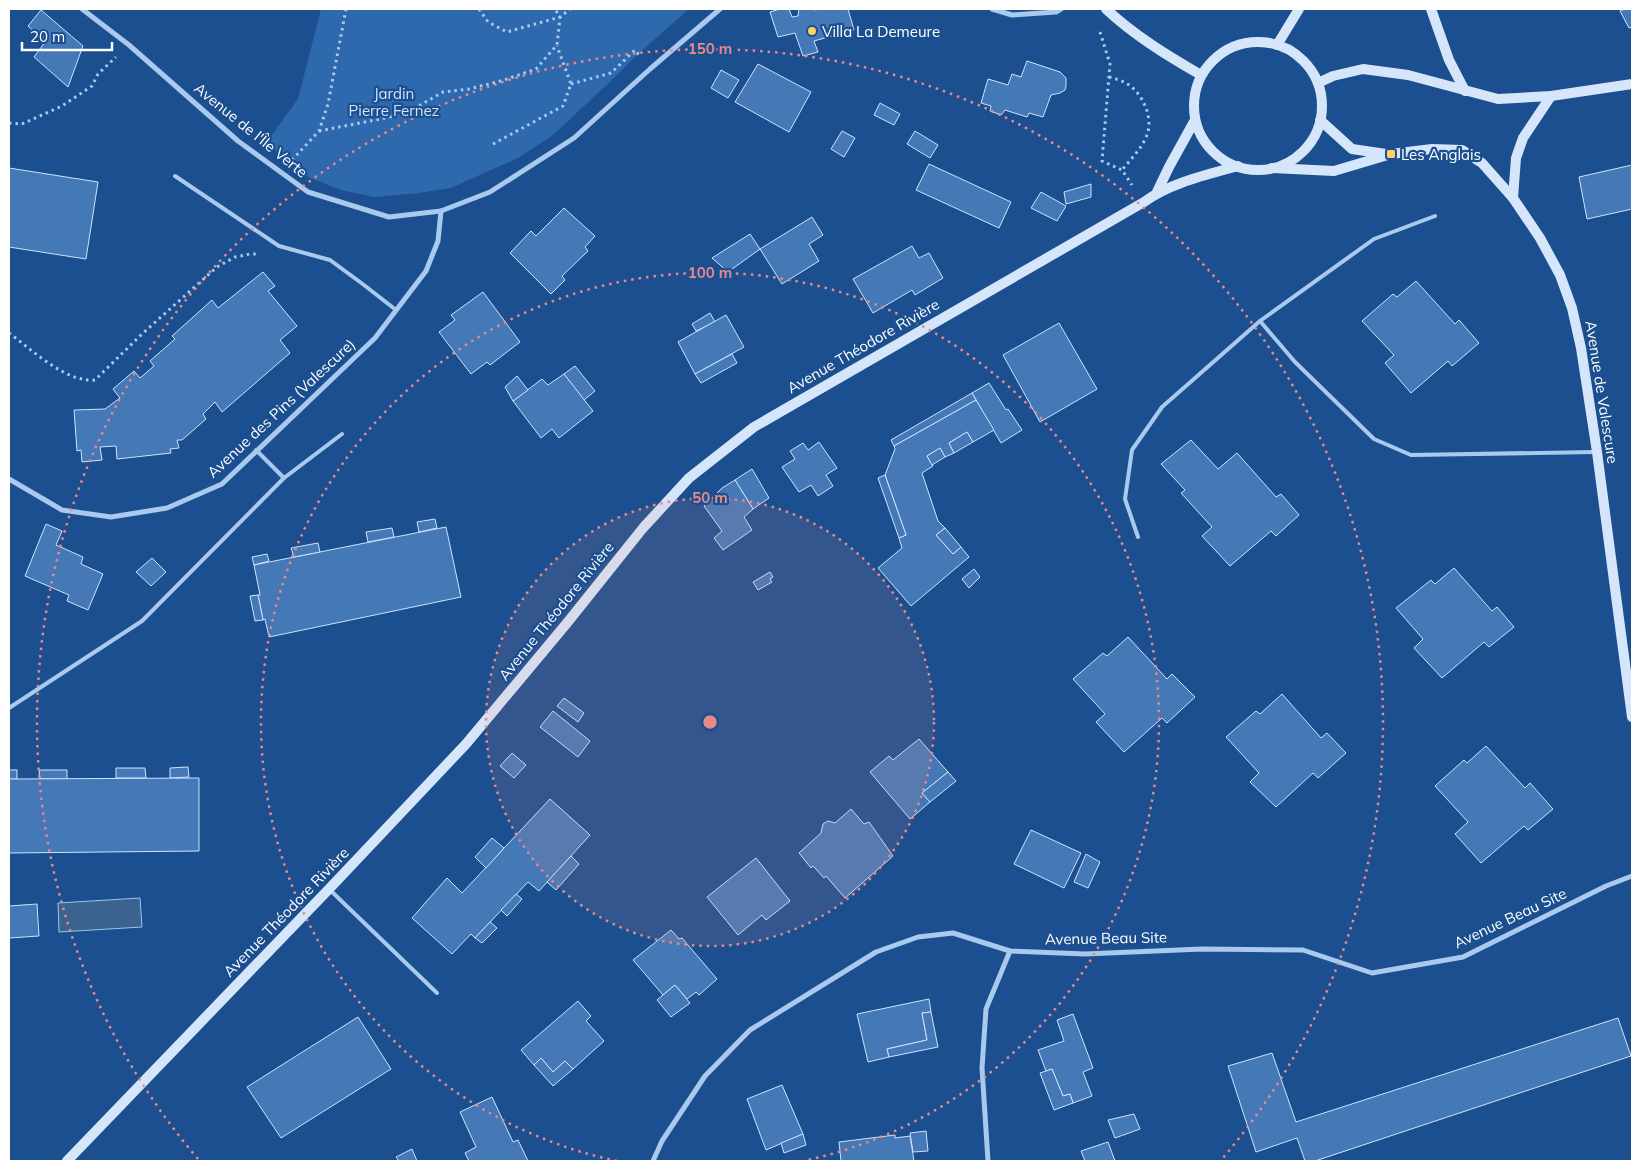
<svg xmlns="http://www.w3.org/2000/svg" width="1641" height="1170" viewBox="0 0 1641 1170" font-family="Mulish,sans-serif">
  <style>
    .green { fill: #2e69ad }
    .water { fill: #3c6290; stroke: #9cc4f0 }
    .building { fill: #4478b7; stroke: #cfe3fa }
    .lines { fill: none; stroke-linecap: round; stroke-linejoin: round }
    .path { stroke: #a9c9ee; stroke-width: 3; stroke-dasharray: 2.5 4; stroke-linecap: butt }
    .lane { stroke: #a9c9ee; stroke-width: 4 }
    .street { stroke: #a9c9ee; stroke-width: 5 }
    .secondary { stroke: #d6e6fa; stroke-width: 10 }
    .ring { fill: none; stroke: #e88989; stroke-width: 2.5; stroke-dasharray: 2.5 5 }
    .poi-dot { fill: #ffd166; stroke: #1b4f8f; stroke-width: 2 }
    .labels { text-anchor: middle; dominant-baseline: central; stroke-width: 4.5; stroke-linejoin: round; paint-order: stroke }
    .poi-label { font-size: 15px; fill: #fff; stroke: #1b4f8f; text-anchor: start }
    .park-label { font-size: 15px; fill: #cfe3fa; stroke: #1b4f8f }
    .street-label { font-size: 15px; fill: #fff; stroke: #1b4f8f }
    .centre { fill: #e88989; stroke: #1b4f8f; stroke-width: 2.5 }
    .ring-label { font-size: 15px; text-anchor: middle; font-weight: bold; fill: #e88989; stroke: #1b4f8f; stroke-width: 4.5; stroke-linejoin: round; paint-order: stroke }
  </style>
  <rect width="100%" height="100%" fill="#1b4f8f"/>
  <polygon class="green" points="321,9 689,9 638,54 615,77 552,136 518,158 451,188 419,193 374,197 341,190 308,177 266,143 298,99"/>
  <polygon class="water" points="140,898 142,927 59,932 58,903"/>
  <g class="building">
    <polygon points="780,9 789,9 792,17 798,16 799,9 813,9 814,10 820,9 848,9 854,30 814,41 818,52 803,56 795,33 778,37 770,12"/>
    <polygon points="1625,9 1632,9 1632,27 1629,28 1620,11"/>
    <polygon points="41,10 83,46 68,87 34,57 45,42 28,26"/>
    <polygon points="1027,61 1060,72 1066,78 1066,86 1065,90 1060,93 1051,95 1043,117 1029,113 1027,117 1005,110 1001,115 990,111 991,106 981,103 988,79 1008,85 1012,74 1021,77"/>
    <polygon points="758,64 811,92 789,132 735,102"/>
    <polygon points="721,70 739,80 728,98 711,88"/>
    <polygon points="880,103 900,114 894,125 874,115"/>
    <polygon points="842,131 855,138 844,157 831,149"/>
    <polygon points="915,131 938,145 930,158 907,144"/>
    <polygon points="929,164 1011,202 999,228 916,190"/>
    <polygon points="1632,165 1632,209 1587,219 1579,177"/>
    <polygon points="9,168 98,182 86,259 9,247"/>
    <polygon points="1091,184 1091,197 1066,204 1064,192"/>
    <polygon points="1041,192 1066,206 1057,221 1031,208"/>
    <polygon points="564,208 595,236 585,247 588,251 562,276 565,280 551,294 510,253 531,231 536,236"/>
    <polygon points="812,217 823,235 809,244 819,261 782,284 760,249"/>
    <polygon points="750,234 760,249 728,272 712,258"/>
    <polygon points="912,246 919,258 929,253 943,278 915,295 912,290 873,313 853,279"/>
    <polygon points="263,272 275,286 268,291 297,326 280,340 290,353 222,412 215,402 203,414 206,419 182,440 177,440 179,448 170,449 171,453 117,459 116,446 100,447 102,460 82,462 81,450 77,451 74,410 105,409 120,398 113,389 134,371 140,378 154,366 150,361 175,339 172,336 212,300 218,308"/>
    <polygon points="1416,281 1455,324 1459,320 1479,343 1452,366 1448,361 1411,393 1385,363 1394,355 1362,321 1393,294 1397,297"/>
    <polygon points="483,292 520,342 490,365 487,362 471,374 439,332 455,320 451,315"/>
    <polygon points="710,313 715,322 696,331 692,324"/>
    <polygon points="726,315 744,347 695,374 678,342"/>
    <polygon points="1059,323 1097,389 1040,422 1003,355"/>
    <polygon points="732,354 737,363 701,383 695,374"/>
    <polygon points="575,366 595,391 584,400 564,374"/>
    <polygon points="564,374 593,411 559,438 552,429 541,438 513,401 542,379 548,385"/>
    <polygon points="517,376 528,390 513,401 505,387"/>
    <polygon points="989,383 1006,410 1008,409 1022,430 1001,443 972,393"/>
    <polygon points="972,393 976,400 894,446 891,440"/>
    <polygon points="976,400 994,430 973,442 967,432 949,443 954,453 945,457 940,448 927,456 933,466 922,473 938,521 945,528 936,535 953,554 961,547 969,557 911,606 878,568 902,548 899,538 906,535 885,475 895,449 894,446"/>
    <polygon points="967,432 973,442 954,453 949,443"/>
    <polygon points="1191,440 1218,469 1237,453 1276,497 1281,494 1299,515 1276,536 1271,531 1230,566 1202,536 1212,527 1181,493 1185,490 1161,464"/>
    <polygon points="819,442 837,468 826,475 833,486 818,496 811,485 799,492 782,467 795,459 790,451 803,443 808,450"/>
    <polygon points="940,448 945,457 932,465 927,456"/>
    <polygon points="752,469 769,498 753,509 735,480"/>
    <polygon points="885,475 906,535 899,538 878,478"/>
    <polygon points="735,480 753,509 744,517 752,530 723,550 714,538 722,531 704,506 722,488"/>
    <polygon points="435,519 437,528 419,532 417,522"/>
    <polygon points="46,524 62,531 56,545 83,557 81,564 103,574 88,610 67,601 69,595 25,576"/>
    <polygon points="446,527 461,597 269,637 265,619 263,620 258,595 260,595 254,565"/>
    <polygon points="392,528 394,537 368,542 366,532"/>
    <polygon points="945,528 961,547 953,554 936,535"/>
    <polygon points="318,543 320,552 294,557 291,548"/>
    <polygon points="267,554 269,561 254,565 252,557"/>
    <polygon points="152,558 166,572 151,586 136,572"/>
    <polygon points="1454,568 1492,611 1497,607 1514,627 1489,647 1484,642 1442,678 1414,648 1423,639 1396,608 1431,580 1435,584"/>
    <polygon points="974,569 980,577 969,588 962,579"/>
    <polygon points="770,572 773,577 770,579 772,582 758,590 753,582"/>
    <polygon points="258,595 263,620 255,621 250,596"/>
    <polygon points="1128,637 1167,679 1172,674 1195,697 1167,723 1162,718 1124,752 1096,722 1105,714 1073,679 1103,653 1107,656"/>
    <polygon points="1282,694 1321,738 1327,733 1346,753 1318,778 1313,773 1276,807 1250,782 1259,773 1226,737 1256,711 1260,714"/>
    <polygon points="564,698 584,713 578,722 557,706"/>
    <polygon points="553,711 590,741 578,757 540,727"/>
    <polygon points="919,739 948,772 922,793 930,802 910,819 870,772 889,756 893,760"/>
    <polygon points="1486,746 1525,788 1530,783 1553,809 1528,830 1524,826 1481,863 1455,834 1468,822 1435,786 1464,760 1467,763"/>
    <polygon points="512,753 526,765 514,778 500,766"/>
    <polygon points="188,767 189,777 170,778 170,768"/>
    <polygon points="116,768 145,768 146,778 116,778"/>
    <rect x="9" y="770" width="8" height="9"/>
    <polygon points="39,770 67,770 67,779 40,779"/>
    <polygon points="948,772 956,781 930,802 922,793"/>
    <polygon points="199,778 199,851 9,853 9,779"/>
    <polygon points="550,799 590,835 539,891 528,882 475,938 471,934 452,954 412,918 447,878 462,893"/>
    <polygon points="851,809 864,824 869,822 893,856 845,898 826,876 824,878 813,866 811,868 799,853 821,833 823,824 828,821 835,823"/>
    <polygon points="1031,830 1081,853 1064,888 1014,864"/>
    <polygon points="492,838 504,848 486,868 475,857"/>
    <polygon points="1086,854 1100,862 1088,888 1074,882"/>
    <polygon points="571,856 579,864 556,890 547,882"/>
    <polygon points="756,858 790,901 766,920 762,915 738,935 707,897"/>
    <polygon points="516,894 522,899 507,916 501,910"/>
    <polygon points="37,904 39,936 9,938 9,906"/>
    <polygon points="490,922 497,928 482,943 475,938"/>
    <polygon points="671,930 679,939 682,938 717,979 699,995 696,992 687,999 675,985 663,995 633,960"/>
    <polygon points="675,985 690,1003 671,1017 657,1000"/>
    <polygon points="929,999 931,1012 922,1013 927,1040 887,1049 889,1057 868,1062 857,1014"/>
    <polygon points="578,1001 591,1016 586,1021 604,1041 573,1069 565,1061 553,1072 541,1058 534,1065 521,1050"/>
    <polygon points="931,1012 938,1047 889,1057 887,1049 927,1040 922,1013"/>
    <polygon points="1073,1014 1093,1068 1083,1072 1092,1096 1073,1103 1070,1094 1063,1096 1052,1069 1046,1071 1038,1050 1064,1041 1057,1020"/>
    <polygon points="358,1017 391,1069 281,1138 247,1087"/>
    <polygon points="1618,1018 1631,1056 1315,1161 1305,1161 1297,1138 1256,1152 1228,1066 1272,1053 1296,1122"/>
    <polygon points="541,1058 553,1072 565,1061 573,1069 553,1086 534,1065"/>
    <polygon points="1052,1069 1063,1096 1070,1094 1073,1103 1054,1110 1040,1073"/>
    <polygon points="782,1085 803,1134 766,1150 747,1099"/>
    <polygon points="492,1097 513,1142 518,1140 528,1161 469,1161 465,1153 476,1147 460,1112"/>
    <polygon points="1134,1114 1140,1129 1115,1138 1108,1120"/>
    <polygon points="926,1131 928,1151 913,1152 910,1133"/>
    <polygon points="803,1134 806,1145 784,1153 781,1143"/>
    <polygon points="895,1135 895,1138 910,1136 914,1161 841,1161 839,1142"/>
    <polygon points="1108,1142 1115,1161 1085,1161 1081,1151"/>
    <polygon points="412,1149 417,1161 399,1161 396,1157"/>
  </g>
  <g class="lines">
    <g class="path">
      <polyline points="479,9 488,22 507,32 560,17 570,9"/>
      <polyline points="1100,32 1110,64 1102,161 1122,170 1132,185"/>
      <path d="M 1109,77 C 1114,78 1119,80 1124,82 C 1141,90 1154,116 1147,135 C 1142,148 1131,159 1122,170"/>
      <polyline points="571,84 611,73 635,50 639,55"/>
      <polyline points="9,123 22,124 62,106 92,86 98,74 116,57"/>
      <polyline points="319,131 405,114 443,92 469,89 504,80 536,69 557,45 560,17 555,9"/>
      <polyline points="493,144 563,106 571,84 557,46"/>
      <polyline points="292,160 319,131 328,104 346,9"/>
      <path d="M 9,333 C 31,349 66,383 95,380 L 142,334 L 217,267 L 235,257 L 250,254 L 259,254"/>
    </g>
    <g class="lane">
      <polyline points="175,176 279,246 330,260 364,285 396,310"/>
      <polyline points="1260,321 1295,362 1374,439 1411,455 1595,452"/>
      <polyline points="256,450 284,478"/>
      <polyline points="1138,537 1125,499 1132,450 1162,407 1260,321 1374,239 1435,216"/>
      <polyline points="9,708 142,621 284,478 342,434"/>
      <polyline points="330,890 437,993"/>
    </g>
    <g class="street">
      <polyline points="82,9 129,45 238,141 308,192 389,217 441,211 490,192 574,138 650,69 720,9"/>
      <polyline points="992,9 1012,15 1056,12 1061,9"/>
      <polyline points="9,479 62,510 111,517 167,508 222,484 375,338 426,271 438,241 441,211"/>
      <polyline points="653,1161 662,1141 705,1076 750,1030 876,952 918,937 953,933 1010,951 1085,954 1202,949 1303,950 1372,973 1463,957 1606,886 1632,876"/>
      <polyline points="988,1161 982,1068 986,1009 1010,951"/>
    </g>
    <g class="secondary">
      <path d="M 1106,9 C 1135,36 1168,56 1201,75"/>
      <polyline points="1431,9 1449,60 1465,91"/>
      <circle cx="1258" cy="106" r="64"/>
      <polyline points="1277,45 1299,9"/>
      <polyline points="1318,83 1333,76 1363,69 1408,75 1498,99 1551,96 1632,84"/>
      <polyline points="1320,120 1352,149 1386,154"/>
      <polyline points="1272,168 1334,171 1391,154 1432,149 1462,150 1482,163 1513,198 1540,238 1560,275 1572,308 1581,348 1597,452 1632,717"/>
      <polyline points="1157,192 1169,167 1195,120"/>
      <polyline points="1513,198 1516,158 1523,138 1551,96"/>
      <path d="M 67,1161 L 329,889 L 466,744 L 567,623 L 643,528 L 689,478 L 754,427 L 1144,202 C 1170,183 1206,175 1238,166"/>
    </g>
  </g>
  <circle cx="710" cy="722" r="224" fill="#e88989" fill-opacity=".12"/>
  <g class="ring">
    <circle cx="710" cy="722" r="224"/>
    <path d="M617 1161A449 449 0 1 1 803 1161"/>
    <path d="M198 1159A673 673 0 1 1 1222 1159"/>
  </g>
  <g class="poi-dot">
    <circle cx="812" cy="31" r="5"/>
    <rect x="1386" y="149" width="10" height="10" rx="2.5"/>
  </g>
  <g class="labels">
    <g class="poi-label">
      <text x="822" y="31">Villa La Demeure</text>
      <text x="1401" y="154">Les Anglais</text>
    </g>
    <g class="park-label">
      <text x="394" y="93">Jardin<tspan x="394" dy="17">Pierre Fernez</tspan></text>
    </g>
    <g class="street-label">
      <text transform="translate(251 130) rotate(39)">Avenue de l'Île Verte</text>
      <text transform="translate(863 346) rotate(-30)">Avenue Théodore Rivière</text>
      <text transform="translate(1602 392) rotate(81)">Avenue de Valescure</text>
      <text transform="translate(281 408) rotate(-43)">Avenue des Pins (Valescure)</text>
      <text transform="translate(556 611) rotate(-51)">Avenue Théodore Rivière</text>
      <text transform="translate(286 912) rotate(-46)">Avenue Théodore Rivière</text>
      <text transform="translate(1510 918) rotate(-25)">Avenue Beau Site</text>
      <text transform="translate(1106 938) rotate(-1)">Avenue Beau Site</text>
    </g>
  </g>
  <circle cx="710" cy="722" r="8" class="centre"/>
  <g class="ring-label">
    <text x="710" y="54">150 m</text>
    <text x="710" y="278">100 m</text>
    <text x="710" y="503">50 m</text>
  </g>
  <rect width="1641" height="1170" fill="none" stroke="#ffffff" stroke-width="20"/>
  <path d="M22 42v8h90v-8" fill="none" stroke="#ffffff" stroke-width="2.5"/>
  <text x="30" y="42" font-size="15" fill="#ffffff" stroke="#1b4f8f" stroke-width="4" paint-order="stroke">20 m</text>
</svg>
